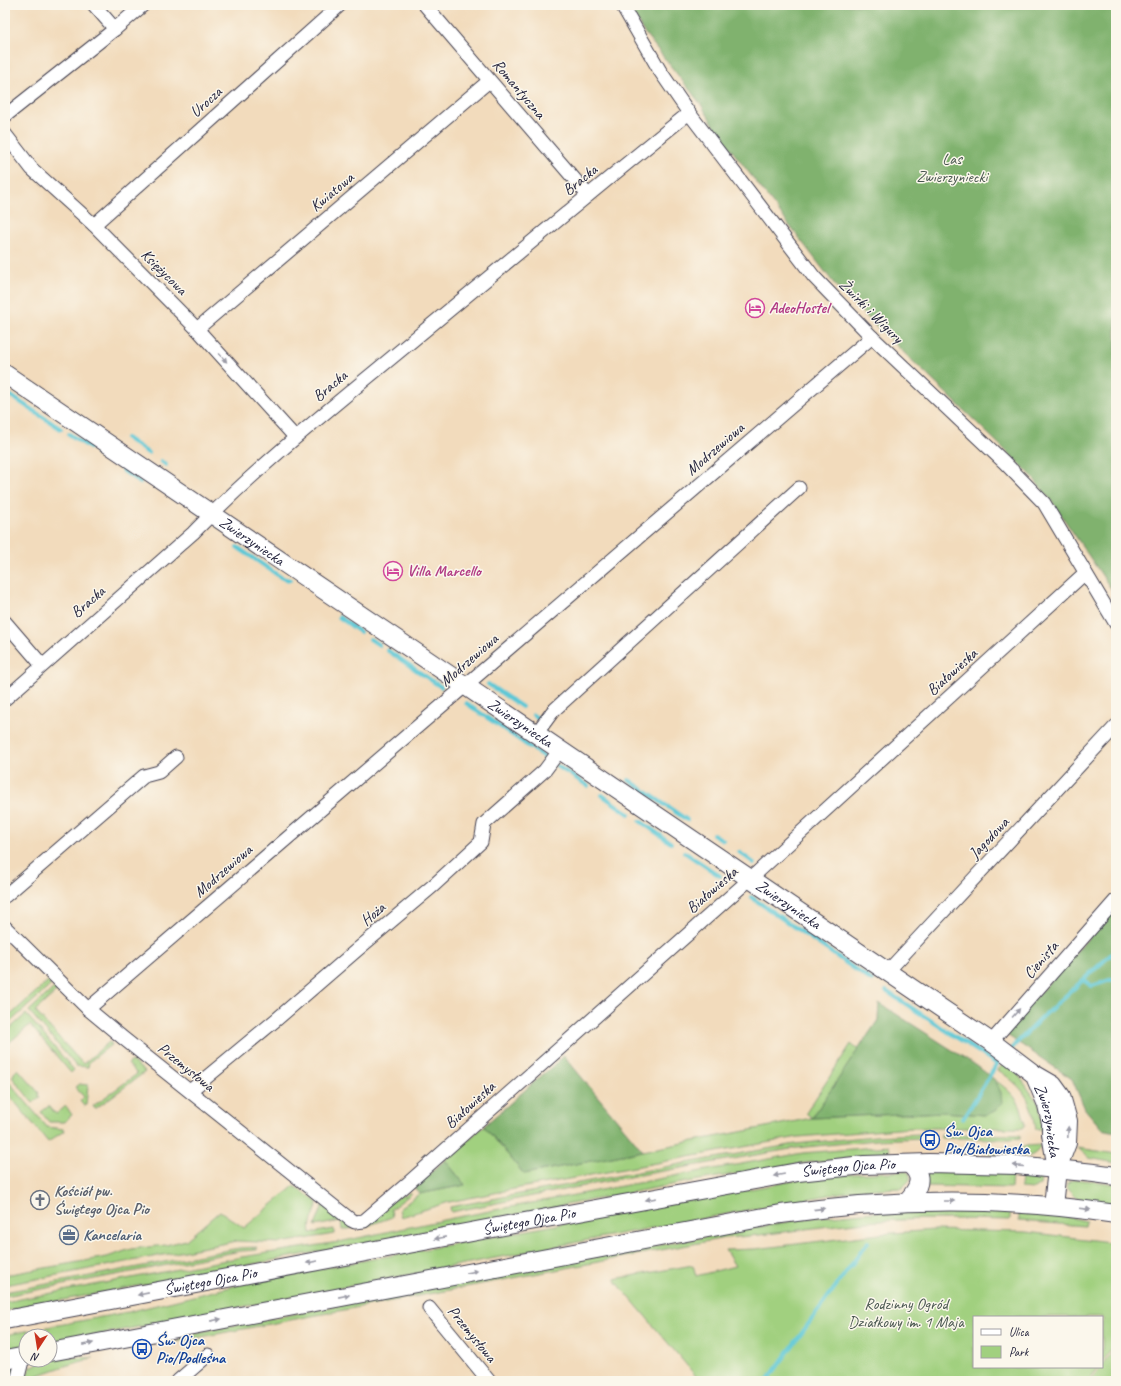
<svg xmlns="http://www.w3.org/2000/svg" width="1121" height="1386" viewBox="0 0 1121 1386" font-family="Caveat,sans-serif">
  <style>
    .green { fill: #a1d07f; stroke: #62795d }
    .forest { fill: #80b26e; stroke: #516a54 }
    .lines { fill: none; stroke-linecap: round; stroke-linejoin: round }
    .stream { stroke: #5dc8d6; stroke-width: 4 }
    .street-casing { stroke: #413e4e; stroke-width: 15 }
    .secondary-casing { stroke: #413e4e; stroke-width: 20 }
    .street { stroke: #fff; stroke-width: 13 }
    .secondary { stroke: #fff; stroke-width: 18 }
    .oneway { fill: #9c9ca7 }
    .labels { text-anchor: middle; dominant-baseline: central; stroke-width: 3; stroke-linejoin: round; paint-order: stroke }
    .street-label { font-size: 16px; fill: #22223b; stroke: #fbf7ec }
    .park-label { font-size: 16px; fill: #48564f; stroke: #fbf7ec }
    .hotel-label { font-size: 16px; font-weight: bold; fill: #b23c85; stroke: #fbf7ec; text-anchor: start }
    .transit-label { font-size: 16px; font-weight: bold; fill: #164399; stroke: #fbf7ec; text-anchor: start }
    .worship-label { font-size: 16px; font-weight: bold; fill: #5b616d; stroke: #fbf7ec; text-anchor: start }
    .service-label { font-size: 16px; font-weight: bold; fill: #4e5e75; stroke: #fbf7ec; text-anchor: start }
  </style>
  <rect width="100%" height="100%" fill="#fbf7ec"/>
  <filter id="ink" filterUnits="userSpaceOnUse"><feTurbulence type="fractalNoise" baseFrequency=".025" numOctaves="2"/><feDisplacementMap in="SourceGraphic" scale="8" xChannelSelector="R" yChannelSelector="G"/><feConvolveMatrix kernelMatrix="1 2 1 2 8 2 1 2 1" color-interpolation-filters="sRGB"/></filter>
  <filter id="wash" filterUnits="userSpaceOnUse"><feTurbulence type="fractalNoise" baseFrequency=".012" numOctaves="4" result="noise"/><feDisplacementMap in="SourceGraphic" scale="16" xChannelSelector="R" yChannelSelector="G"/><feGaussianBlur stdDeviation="0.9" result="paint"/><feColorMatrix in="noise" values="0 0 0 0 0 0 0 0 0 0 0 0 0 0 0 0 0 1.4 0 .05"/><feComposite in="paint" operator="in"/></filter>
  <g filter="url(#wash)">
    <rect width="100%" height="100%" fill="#f2dbbc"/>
    <g class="green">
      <polygon points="48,981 51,985 5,1027 5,1020"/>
      <polygon points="54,988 57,991 35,1011 83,1064 109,1042 112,1044 89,1062 88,1067 76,1066 29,1011"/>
      <polygon points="26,1014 74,1070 71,1073 30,1025 5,1046 5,1033"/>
      <path d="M 851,1044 L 858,1050 L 812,1118 L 943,1112 L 986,1115 L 1001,1093 L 995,1080 C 1014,1094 1022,1102 1025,1126 L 1023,1128 L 910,1128 L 798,1137 L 514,1189 L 449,1202 L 401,1217 L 399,1209 L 419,1194 L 465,1185 L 445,1160 L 484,1126 L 524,1174 L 812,1118 L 806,1113 Z"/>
      <polygon points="132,1061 145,1072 95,1109 93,1106 137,1074 128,1064"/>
      <path d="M 1006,1061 L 1017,1073 L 1039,1104 L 1044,1130 L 1036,1129 C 1031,1098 1024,1088 998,1070 Z"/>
      <polygon points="18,1069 39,1093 38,1095 40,1097 33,1103 12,1077 14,1074 14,1073"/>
      <polygon points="5,1077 47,1127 63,1129 64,1131 48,1142 5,1090"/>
      <polygon points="79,1084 88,1085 86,1105 84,1106 80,1101 84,1097 75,1087"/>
      <polygon points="49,1106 56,1114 66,1106 72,1115 64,1122 49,1122 41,1112"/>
      <polygon points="921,1134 922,1138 876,1140 796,1148 634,1176 451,1212 450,1207 692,1162 796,1144 876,1136"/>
      <polygon points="941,1134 1020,1135 1020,1138 1010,1139 941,1138"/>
      <path d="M 1041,1145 C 1037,1154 1031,1157 1022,1157 L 1022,1148 L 1025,1146 Z"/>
      <polygon points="889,1146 890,1151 876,1156 804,1163 687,1182 5,1311 5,1302 242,1257 339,1242 453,1218 685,1174 803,1153"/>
      <polygon points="1012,1148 1013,1150 1012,1157 985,1153 985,1149"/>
      <polygon points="1078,1148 1116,1154 1116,1163 1089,1158"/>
      <polygon points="928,1170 1012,1172 1011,1188 927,1186 925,1186 925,1172"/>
      <polygon points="905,1171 910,1174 910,1180 902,1188 856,1190 630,1232 50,1344 50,1336 26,1336 26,1349 5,1353 5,1335 128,1312 259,1280 820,1176"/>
      <polygon points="1021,1174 1038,1175 1041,1179 1040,1185 1034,1189 1020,1188"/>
      <polygon points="1075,1179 1116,1184 1116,1206 1082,1201 1076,1198 1067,1189 1068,1182"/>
      <path d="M 294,1186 L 317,1202 C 317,1214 308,1220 311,1233 L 334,1229 L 334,1234 L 280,1243 L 237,1241 L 5,1285 L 5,1275 L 107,1257 L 131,1249 L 166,1245 L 186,1240 L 220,1211 L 244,1228 Z"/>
      <polygon points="409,1192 411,1194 391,1209 392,1217 367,1226 342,1230 341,1221 315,1226 323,1205 350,1225 402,1195 404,1197"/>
      <path d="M 944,1210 L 1010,1212 L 1010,1220 C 962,1219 915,1218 867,1222 C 819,1226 773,1235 725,1238 L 174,1342 L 194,1333 L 579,1260 L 809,1218 L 875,1212 Z"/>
      <polygon points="1019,1212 1064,1216 1086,1221 1085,1226 1019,1221"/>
      <polygon points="934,1230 1026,1232 1110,1242 1116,1245 1116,1344 1102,1362 1102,1317 974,1317 974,1367 1099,1367 1088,1381 700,1381 614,1279 693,1265 696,1276 735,1266 725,1250 755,1249 880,1234"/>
      <polygon points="257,1247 257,1250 240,1251 5,1296 5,1292 239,1248"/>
      <polygon points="1116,1347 1116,1381 1091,1381"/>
      <polygon points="64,1357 93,1358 65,1366 24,1380 31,1367 42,1361"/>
      <polygon points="16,1366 12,1380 5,1379 5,1369"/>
    </g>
    <g class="forest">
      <polygon points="628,5 1116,5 1116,596 1053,503 1030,474 839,290 720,135 700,103 643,31"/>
      <polygon points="1116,907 1116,1132 1102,1129 1085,1109 1072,1079 1004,1033"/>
      <polygon points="879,1003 977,1066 995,1080 1001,1093 1002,1103 995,1111 985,1115 943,1112 812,1118 878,1020"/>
      <polygon points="564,1056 643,1151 524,1174 484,1126"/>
      <polygon points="445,1160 465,1185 419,1194 414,1187"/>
    </g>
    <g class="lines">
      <g class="stream">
        <polyline points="5,394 11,396 61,429"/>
        <polyline points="69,434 90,448"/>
        <polyline points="126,438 148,453"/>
        <polyline points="96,453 99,455"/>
        <polyline points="161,461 166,465"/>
        <polyline points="122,470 140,483"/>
        <polyline points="237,547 282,578 290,580"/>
        <polyline points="339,617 360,632"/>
        <polyline points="370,639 379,645"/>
        <polyline points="387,650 441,687"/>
        <polyline points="488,684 522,707"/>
        <polyline points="466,703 531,748"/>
        <polyline points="533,715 540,720"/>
        <polyline points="534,750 547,759"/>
        <polyline points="557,766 588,786"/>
        <polyline points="629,780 687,820"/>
        <polyline points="602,795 629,814"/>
        <polyline points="640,821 671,843"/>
        <polyline points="713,834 723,840"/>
        <polyline points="684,852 720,876"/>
        <polyline points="739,852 754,863"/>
        <polyline points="751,897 872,981"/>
        <polyline points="1083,980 1092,986 1116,978"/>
        <polyline points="886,991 997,1064"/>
        <polyline points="1010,1050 1039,1020 1116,950"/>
        <polyline points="963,1119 997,1064 1004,1056"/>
        <polyline points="767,1381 868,1242"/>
      </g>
    </g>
  </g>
  <g filter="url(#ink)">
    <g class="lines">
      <defs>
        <g id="street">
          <polyline points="94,5 115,29"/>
          <polyline points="425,5 588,195"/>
          <polyline points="622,5 660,71 689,113 814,277 872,337 1004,462 1044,503 1116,624"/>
          <polyline points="5,116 115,29 143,5"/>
          <polyline points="5,134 32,169 94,225 197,329 295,437"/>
          <polyline points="94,225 340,5"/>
          <polyline points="197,329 489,81"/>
          <polyline points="5,622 42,665"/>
          <path d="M 5,699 L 193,533 C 261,463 337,403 412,341 C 504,265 596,188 689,113"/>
          <polyline points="536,734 553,711 799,488"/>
          <polyline points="5,896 144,776 159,772 176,757"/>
          <polyline points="5,927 88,1009 123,1038 351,1220 355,1222 364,1221 406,1185 750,879 1085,573"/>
          <polyline points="887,972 1116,726"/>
          <polyline points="88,1009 872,337"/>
          <polyline points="991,1042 1116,900"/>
          <polyline points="190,1091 277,1019 358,949 434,885 481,842 484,824 545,770 560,750"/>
          <polyline points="429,1308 489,1381"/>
          <polyline points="17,1381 23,1357"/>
          <polyline points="178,1381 208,1355"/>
        </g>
        <g id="secondary">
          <path id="s1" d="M 5,374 L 997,1046 L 1034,1074 L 1053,1085 L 1061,1096 L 1068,1121 L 1067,1143 L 1057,1169"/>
          <path id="s2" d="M 1034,1074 L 1047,1105 L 1051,1123 L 1051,1134 L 1057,1169 L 1053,1206"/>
          <path d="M 906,1202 C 919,1189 925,1176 909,1164"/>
          <path id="s3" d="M 5,1320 L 519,1223 L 798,1172 L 864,1165 L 929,1163 L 1017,1165 L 1094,1173 L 1116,1176"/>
          <path d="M 50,1352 L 781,1214 C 892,1198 1004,1197 1116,1214"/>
          <polyline points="5,1360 26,1356"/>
        </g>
      </defs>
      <use href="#street" class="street-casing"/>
      <use href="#secondary" class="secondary-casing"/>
      <use href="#street" class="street"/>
      <use href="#secondary" class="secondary"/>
    </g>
    <defs><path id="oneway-solid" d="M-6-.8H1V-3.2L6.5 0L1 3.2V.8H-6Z"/></defs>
    <g class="oneway">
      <use href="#oneway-solid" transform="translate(223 358) rotate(48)"/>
      <use href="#oneway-solid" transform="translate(1016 1013) rotate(-49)"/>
      <use href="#oneway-solid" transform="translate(1068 1132) rotate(-88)"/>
      <use href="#oneway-solid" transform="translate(1018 1166) rotate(-176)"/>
      <use href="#oneway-solid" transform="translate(779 1175) rotate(170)"/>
      <use href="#oneway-solid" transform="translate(651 1199) rotate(170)"/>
      <use href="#oneway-solid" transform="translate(949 1201)"/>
      <use href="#oneway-solid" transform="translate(819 1209) rotate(-6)"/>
      <use href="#oneway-solid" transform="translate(1085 1209) rotate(7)"/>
      <use href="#oneway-solid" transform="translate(440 1238) rotate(169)"/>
      <use href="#oneway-solid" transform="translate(312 1262) rotate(169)"/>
      <use href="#oneway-solid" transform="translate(472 1272) rotate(-11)"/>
      <use href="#oneway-solid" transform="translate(143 1294) rotate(169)"/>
      <use href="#oneway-solid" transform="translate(344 1296) rotate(-11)"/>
      <use href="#oneway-solid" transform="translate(216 1320) rotate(-11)"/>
      <use href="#oneway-solid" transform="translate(88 1344) rotate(-11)"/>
    </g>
  </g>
  <defs>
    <symbol id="hotel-ring" viewBox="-11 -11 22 22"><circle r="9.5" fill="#fbf7ec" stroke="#d1479c" stroke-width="1.5"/><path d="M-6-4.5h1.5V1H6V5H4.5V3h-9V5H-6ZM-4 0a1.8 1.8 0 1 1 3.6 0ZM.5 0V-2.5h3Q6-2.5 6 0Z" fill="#d1479c"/></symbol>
    <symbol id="bus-ring" viewBox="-11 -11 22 22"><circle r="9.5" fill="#fbf7ec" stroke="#1a4fb4" stroke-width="1.5"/><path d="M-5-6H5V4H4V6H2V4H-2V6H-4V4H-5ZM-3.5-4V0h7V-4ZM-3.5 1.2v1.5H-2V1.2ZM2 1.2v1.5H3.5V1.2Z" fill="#1a4fb4"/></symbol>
    <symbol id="church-ring" viewBox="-11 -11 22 22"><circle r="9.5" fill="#fbf7ec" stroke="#6b7280" stroke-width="1.5"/><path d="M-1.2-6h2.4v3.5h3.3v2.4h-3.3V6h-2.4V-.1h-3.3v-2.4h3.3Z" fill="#6b7280"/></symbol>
    <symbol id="office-ring" viewBox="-11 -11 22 22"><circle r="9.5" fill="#fbf7ec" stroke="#5c6f8a" stroke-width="1.5"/><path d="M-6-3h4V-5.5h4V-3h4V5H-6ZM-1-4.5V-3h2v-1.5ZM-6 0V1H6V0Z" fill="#5c6f8a"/></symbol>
  </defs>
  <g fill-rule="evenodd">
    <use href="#hotel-ring" x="744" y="297" width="22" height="22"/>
    <use href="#hotel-ring" x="382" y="560" width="22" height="22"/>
    <use href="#bus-ring" x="919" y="1129" width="22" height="22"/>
    <use href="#church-ring" x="29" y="1189" width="22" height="22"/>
    <use href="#office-ring" x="58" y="1224" width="22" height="22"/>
    <use href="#bus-ring" x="131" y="1338" width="22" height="22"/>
  </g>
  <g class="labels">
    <g class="street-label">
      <text transform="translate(519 89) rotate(50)">Romantyczna</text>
      <text transform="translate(206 102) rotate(-42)">Urocza</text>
      <text transform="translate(580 180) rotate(-39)">Bracka</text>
      <text transform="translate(332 192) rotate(-40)">Kwiatowa</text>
      <text transform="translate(164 272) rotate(45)">Księżycowa</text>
      <text transform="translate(871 311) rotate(45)">Żwirki i Wigury</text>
      <text transform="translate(330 386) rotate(-40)">Bracka</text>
      <text transform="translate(715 449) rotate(-41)">Modrzewiowa</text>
      <text stroke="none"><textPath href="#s1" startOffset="298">Zwierzyniecka</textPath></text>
      <text transform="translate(88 602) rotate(-41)">Bracka</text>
      <text transform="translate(469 660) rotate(-41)">Modrzewiowa</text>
      <text transform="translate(952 672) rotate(-42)">Białowieska</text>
      <text stroke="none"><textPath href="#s1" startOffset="622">Zwierzyniecka</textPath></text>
      <text transform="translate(989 838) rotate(-47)">Jagodowa</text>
      <text transform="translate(223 871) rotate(-41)">Modrzewiowa</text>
      <text transform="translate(712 890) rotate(-41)">Białowieska</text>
      <text stroke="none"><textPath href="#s1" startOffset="946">Zwierzyniecka</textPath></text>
      <text transform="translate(373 914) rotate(-40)">Hoża</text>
      <text transform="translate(1041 960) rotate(-49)">Cienista</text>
      <text transform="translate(186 1067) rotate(39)">Przemysłowa</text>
      <text transform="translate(470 1105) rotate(-42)">Białowieska</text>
      <text stroke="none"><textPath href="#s2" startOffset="49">Zwierzyniecka</textPath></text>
      <text stroke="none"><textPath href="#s3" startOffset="857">Świętego Ojca Pio</textPath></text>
      <text stroke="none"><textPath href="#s3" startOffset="533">Świętego Ojca Pio</textPath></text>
      <text stroke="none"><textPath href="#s3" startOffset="209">Świętego Ojca Pio</textPath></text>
      <text transform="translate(472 1334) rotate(51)">Przemysłowa</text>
    </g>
    <g class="park-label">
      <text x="952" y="159">Las<tspan x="952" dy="18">Zwierzyniecki</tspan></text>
      <text x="906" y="1304">Rodzinny Ogród<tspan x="906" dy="18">Działkowy im. 1 Maja</tspan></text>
    </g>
    <g class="hotel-label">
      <text x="769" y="308">AdeoHostel</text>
      <text x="407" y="571">Villa Marcello</text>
    </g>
    <g class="transit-label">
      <text x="944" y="1131">Św. Ojca<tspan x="944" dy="18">Pio/Białowieska</tspan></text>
      <text x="156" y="1340">Św. Ojca<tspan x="156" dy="18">Pio/Podleśna</tspan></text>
    </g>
    <g class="worship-label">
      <text x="54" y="1191">Kościół pw.<tspan x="54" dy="18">Świętego Ojca Pio</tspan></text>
    </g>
    <g class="service-label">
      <text x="83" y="1235">Kancelaria</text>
    </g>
  </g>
  <rect width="1121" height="1386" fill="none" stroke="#fbf7ec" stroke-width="20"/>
  <rect x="973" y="1316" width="130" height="52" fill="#fbf7ec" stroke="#a4a2a5"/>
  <rect x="981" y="1329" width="20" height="6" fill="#ffffff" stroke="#a4a2a5"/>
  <text x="1009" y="1336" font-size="12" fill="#22223b">Ulica</text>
  <rect x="981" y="1346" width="20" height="12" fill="#a1d07f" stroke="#a4a2a5"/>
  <text x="1009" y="1356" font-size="12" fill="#22223b">Park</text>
  <g transform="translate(38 1348) rotate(192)"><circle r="19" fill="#fbf7ec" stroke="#a4a2a5"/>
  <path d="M0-3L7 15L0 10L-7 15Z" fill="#c8321e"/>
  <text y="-6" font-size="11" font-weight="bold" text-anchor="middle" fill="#22223b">N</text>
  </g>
</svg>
